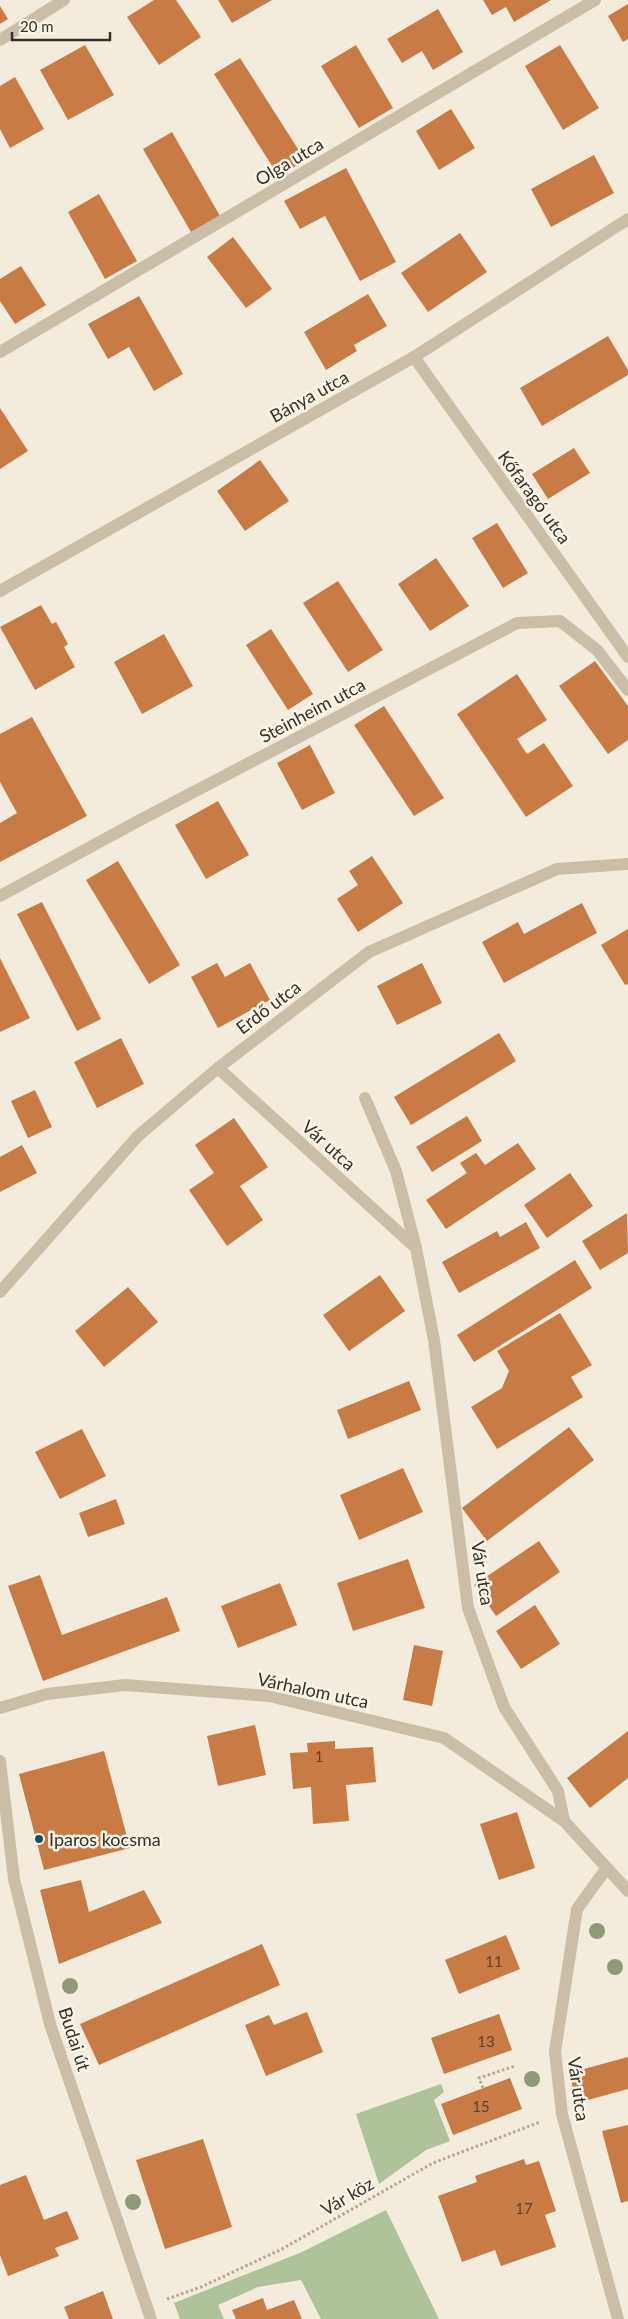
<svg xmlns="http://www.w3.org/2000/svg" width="628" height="2319" viewBox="0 0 628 2319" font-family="Lato,sans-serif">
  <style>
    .green { fill: #afc29c }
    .building { fill: #c87b45 }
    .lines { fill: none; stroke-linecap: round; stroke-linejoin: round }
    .path { stroke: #b7a892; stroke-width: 3; stroke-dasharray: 2.5 2.5; stroke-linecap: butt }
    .minor { stroke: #cbbea8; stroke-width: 12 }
    .tertiary { stroke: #cbbea8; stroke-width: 12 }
    .tree { fill: #909a7b }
    .poi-dot { fill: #1d4c5a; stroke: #faf5e9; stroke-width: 2 }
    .labels { text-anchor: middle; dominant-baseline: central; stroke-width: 5; stroke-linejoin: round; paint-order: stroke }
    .number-label { font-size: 15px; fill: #5c432f }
    .street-label { font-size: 18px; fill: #383028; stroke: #faf5e9 }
    .poi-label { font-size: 18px; fill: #383028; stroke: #faf5e9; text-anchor: start }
  </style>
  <rect width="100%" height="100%" fill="#f3ecdc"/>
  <g class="green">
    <polygon points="441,2084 444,2092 434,2100 450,2141 426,2150 379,2184 356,2114"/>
    <polygon points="386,2210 439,2319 321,2319 301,2280 258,2287 218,2305 224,2319 180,2319 174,2303 302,2252"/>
  </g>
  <g class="building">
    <polygon points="154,0 176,0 201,37 159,65 127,17"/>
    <polygon points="218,0 272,0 232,23"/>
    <polygon points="483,0 551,0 514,22 506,7 492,15"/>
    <polygon points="628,4 628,39 623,42 608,16"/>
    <polygon points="0,6 8,19 0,24"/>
    <polygon points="438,9 463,52 433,70 422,51 402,63 387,39"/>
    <polygon points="85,45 114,95 68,120 40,70"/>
    <polygon points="356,45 393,108 359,128 321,66"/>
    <polygon points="560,45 599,108 563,130 525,66"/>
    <polygon points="240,58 305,160 279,177 214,74"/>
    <polygon points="15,77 44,129 10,148 0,129 0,86"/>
    <polygon points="451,109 475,148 439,170 416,131"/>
    <polygon points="172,132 220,216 191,232 143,149"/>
    <polygon points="594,155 614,193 551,227 531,189"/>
    <polygon points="346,168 396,262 360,281 325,216 300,229 284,201"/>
    <polygon points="99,194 137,261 105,279 68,212"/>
    <polygon points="460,233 487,272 428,312 401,273"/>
    <polygon points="233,237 272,289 246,308 207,257"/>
    <polygon points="21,266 46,305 15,324 0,301 0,279"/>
    <polygon points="368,294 387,326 354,345 357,351 326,370 304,332"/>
    <polygon points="139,296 183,374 154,391 129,347 108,359 88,324"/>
    <polygon points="608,336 628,370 628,375 542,426 520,388"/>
    <polygon points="0,408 28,451 0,469"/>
    <polygon points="574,448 590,473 548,499 532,474"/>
    <polygon points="260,460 289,501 245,531 217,491"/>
    <polygon points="497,523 528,573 503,588 472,538"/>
    <polygon points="436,558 469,606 430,631 398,584"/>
    <polygon points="338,581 383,650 348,672 303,603"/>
    <polygon points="41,605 52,624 56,622 68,644 64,647 75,667 35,690 0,627"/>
    <polygon points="271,629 313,694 288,710 246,645"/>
    <polygon points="164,634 193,686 142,714 114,662"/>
    <polygon points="595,661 628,706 628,740 608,754 559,686"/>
    <polygon points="517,674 547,720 517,739 527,754 544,743 573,786 526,817 457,714"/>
    <polygon points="384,706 444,798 414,816 354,725"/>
    <polygon points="32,717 87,816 0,862 0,823 17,813 0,782 0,734"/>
    <polygon points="310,745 335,793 302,810 277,763"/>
    <polygon points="218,801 249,855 206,879 175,825"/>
    <polygon points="372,856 403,903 358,932 337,899 358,885 349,871"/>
    <polygon points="118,861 180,965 149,984 86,880"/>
    <polygon points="42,902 101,1019 77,1031 17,914"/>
    <polygon points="582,903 597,933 504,983 482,942 518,922 524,934"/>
    <polygon points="628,929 628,984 625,985 601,945"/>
    <polygon points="0,958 30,1018 0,1032"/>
    <polygon points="217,963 225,977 250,963 270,1000 218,1028 191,977"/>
    <polygon points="422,963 442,1003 397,1025 377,986"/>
    <polygon points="499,1033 516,1061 411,1125 394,1097"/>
    <polygon points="121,1038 144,1084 97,1108 74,1062"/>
    <polygon points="35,1090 52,1127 28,1138 11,1101"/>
    <polygon points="467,1116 482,1141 432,1172 416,1147"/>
    <polygon points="234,1118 268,1167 240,1186 263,1220 227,1246 189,1190 214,1173 195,1145"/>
    <polygon points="518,1143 536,1169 446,1229 426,1200 467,1173 460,1163 476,1153 485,1165"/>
    <polygon points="22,1145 37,1173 0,1192 0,1157"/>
    <polygon points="570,1173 593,1206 547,1238 524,1205"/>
    <polygon points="627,1213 628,1253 600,1270 582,1241"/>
    <polygon points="526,1222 540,1248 459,1293 442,1262 497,1231 500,1237"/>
    <polygon points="575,1260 592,1288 474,1362 457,1335"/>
    <polygon points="380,1275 405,1311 349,1351 323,1315"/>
    <polygon points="128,1287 158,1322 104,1367 75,1331"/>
    <polygon points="560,1313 592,1365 571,1377 583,1397 497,1449 471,1407 502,1388 509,1371 497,1351"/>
    <polygon points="409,1381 421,1410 348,1439 337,1410"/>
    <polygon points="569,1427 594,1460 487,1541 462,1508"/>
    <polygon points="82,1429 106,1476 60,1499 35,1452"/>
    <polygon points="403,1468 423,1512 359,1540 340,1495"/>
    <polygon points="116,1499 125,1524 88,1537 79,1513"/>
    <polygon points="539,1541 560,1572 496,1616 474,1585"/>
    <polygon points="408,1559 425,1608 353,1631 337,1583"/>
    <polygon points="40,1575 62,1635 167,1597 180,1631 43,1681 8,1586"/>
    <polygon points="280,1583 297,1625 238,1648 221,1606"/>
    <polygon points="535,1605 560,1644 521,1669 496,1631"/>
    <polygon points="414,1645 443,1651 432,1706 403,1700"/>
    <polygon points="255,1725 266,1775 218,1786 207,1736"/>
    <polygon points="628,1731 628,1778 590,1808 567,1778"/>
    <polygon points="335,1741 335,1749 373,1747 376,1782 346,1785 349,1821 313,1824 311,1787 293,1789 290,1753 308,1752 307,1743"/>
    <polygon points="104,1751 130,1848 44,1870 19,1774"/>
    <polygon points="517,1812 535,1868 499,1880 480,1824"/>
    <polygon points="81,1880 89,1912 144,1890 162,1923 59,1964 40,1890"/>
    <polygon points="506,1935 520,1969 459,1994 445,1960"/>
    <polygon points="262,1944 280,1985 99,2065 80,2024"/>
    <polygon points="307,2012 323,2052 266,2076 245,2025 269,2015 274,2025"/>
    <polygon points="499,2014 512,2050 444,2074 431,2038"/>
    <polygon points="628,2057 628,2089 577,2103 569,2073"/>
    <polygon points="510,2078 522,2109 453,2135 441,2104"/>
    <polygon points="628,2125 628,2201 621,2203 602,2131"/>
    <polygon points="203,2139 232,2227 165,2249 136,2160"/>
    <polygon points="524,2159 526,2165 539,2161 556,2211 545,2215 556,2247 501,2266 495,2250 462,2262 438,2196 477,2182 475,2176"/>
    <polygon points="26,2175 44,2220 67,2211 79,2239 55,2248 59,2256 8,2276 0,2255 0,2185"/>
    <polygon points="103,2291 113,2319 69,2319 64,2307"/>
    <polygon points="263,2298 267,2310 294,2300 302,2319 236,2319 232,2310"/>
  </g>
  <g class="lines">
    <g class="path">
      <polyline points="483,2088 479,2078 515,2066"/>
      <polyline points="167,2299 201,2287 282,2249 433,2163 540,2122"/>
    </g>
    <g class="minor">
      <polyline points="0,40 64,0"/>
      <polyline points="0,352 595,0"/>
      <polyline points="414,357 628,657"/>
      <polyline points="0,591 414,357 628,219"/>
      <polyline points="0,896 140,820 517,623 560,621 597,650 628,690"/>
      <polyline points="218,1068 416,1248 434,1340 468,1608 504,1707 558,1791 564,1821 628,1891"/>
      <polyline points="365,1098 396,1171 416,1248"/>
      <polyline points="0,1292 138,1136 218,1068 369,952 557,869 628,864"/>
      <polyline points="0,1708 47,1694 125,1685 269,1696 444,1738 564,1821"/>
      <polyline points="606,1869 577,1909 555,2052 562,2114 618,2319"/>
    </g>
    <polyline class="tertiary" points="0,1761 14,1879 50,2024 151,2319"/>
  </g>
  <g class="tree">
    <circle cx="597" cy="1931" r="8"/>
    <circle cx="615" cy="1967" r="8"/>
    <circle cx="70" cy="1986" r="8"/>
    <circle cx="532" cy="2079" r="8"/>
    <circle cx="133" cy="2202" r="8"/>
  </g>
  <circle class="poi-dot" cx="39" cy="1839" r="5"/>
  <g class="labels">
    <g class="number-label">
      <text x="319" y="1756">1</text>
      <text x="494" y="1961">11</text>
      <text x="486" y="2041">13</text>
      <text x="481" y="2106">15</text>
      <text x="524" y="2208">17</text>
    </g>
    <g class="street-label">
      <text transform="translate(289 161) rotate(-31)">Olga utca</text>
      <text transform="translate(309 396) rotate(-29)">Bánya utca</text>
      <text transform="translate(535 497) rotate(54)">Kőfaragó utca</text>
      <text transform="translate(312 710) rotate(-28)">Steinheim utca</text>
      <text transform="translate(268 1007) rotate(-37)">Erdő utca</text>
      <text transform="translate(329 1145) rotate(42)">Vár utca</text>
      <text transform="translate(483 1573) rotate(81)">Vár utca</text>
      <text transform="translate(313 1690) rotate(12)">Várhalom utca</text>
      <text transform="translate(75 2039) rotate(72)">Budai út</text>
      <text transform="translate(579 2089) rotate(82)">Vár utca</text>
      <text transform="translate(347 2196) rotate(-30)">Vár köz</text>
    </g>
    <g class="poi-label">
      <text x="49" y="1839">Iparos kocsma</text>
    </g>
  </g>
  <path d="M12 32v8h98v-8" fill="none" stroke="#383028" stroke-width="2.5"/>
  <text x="20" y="32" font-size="15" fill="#383028" stroke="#faf5e9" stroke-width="4" paint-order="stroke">20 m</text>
</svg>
